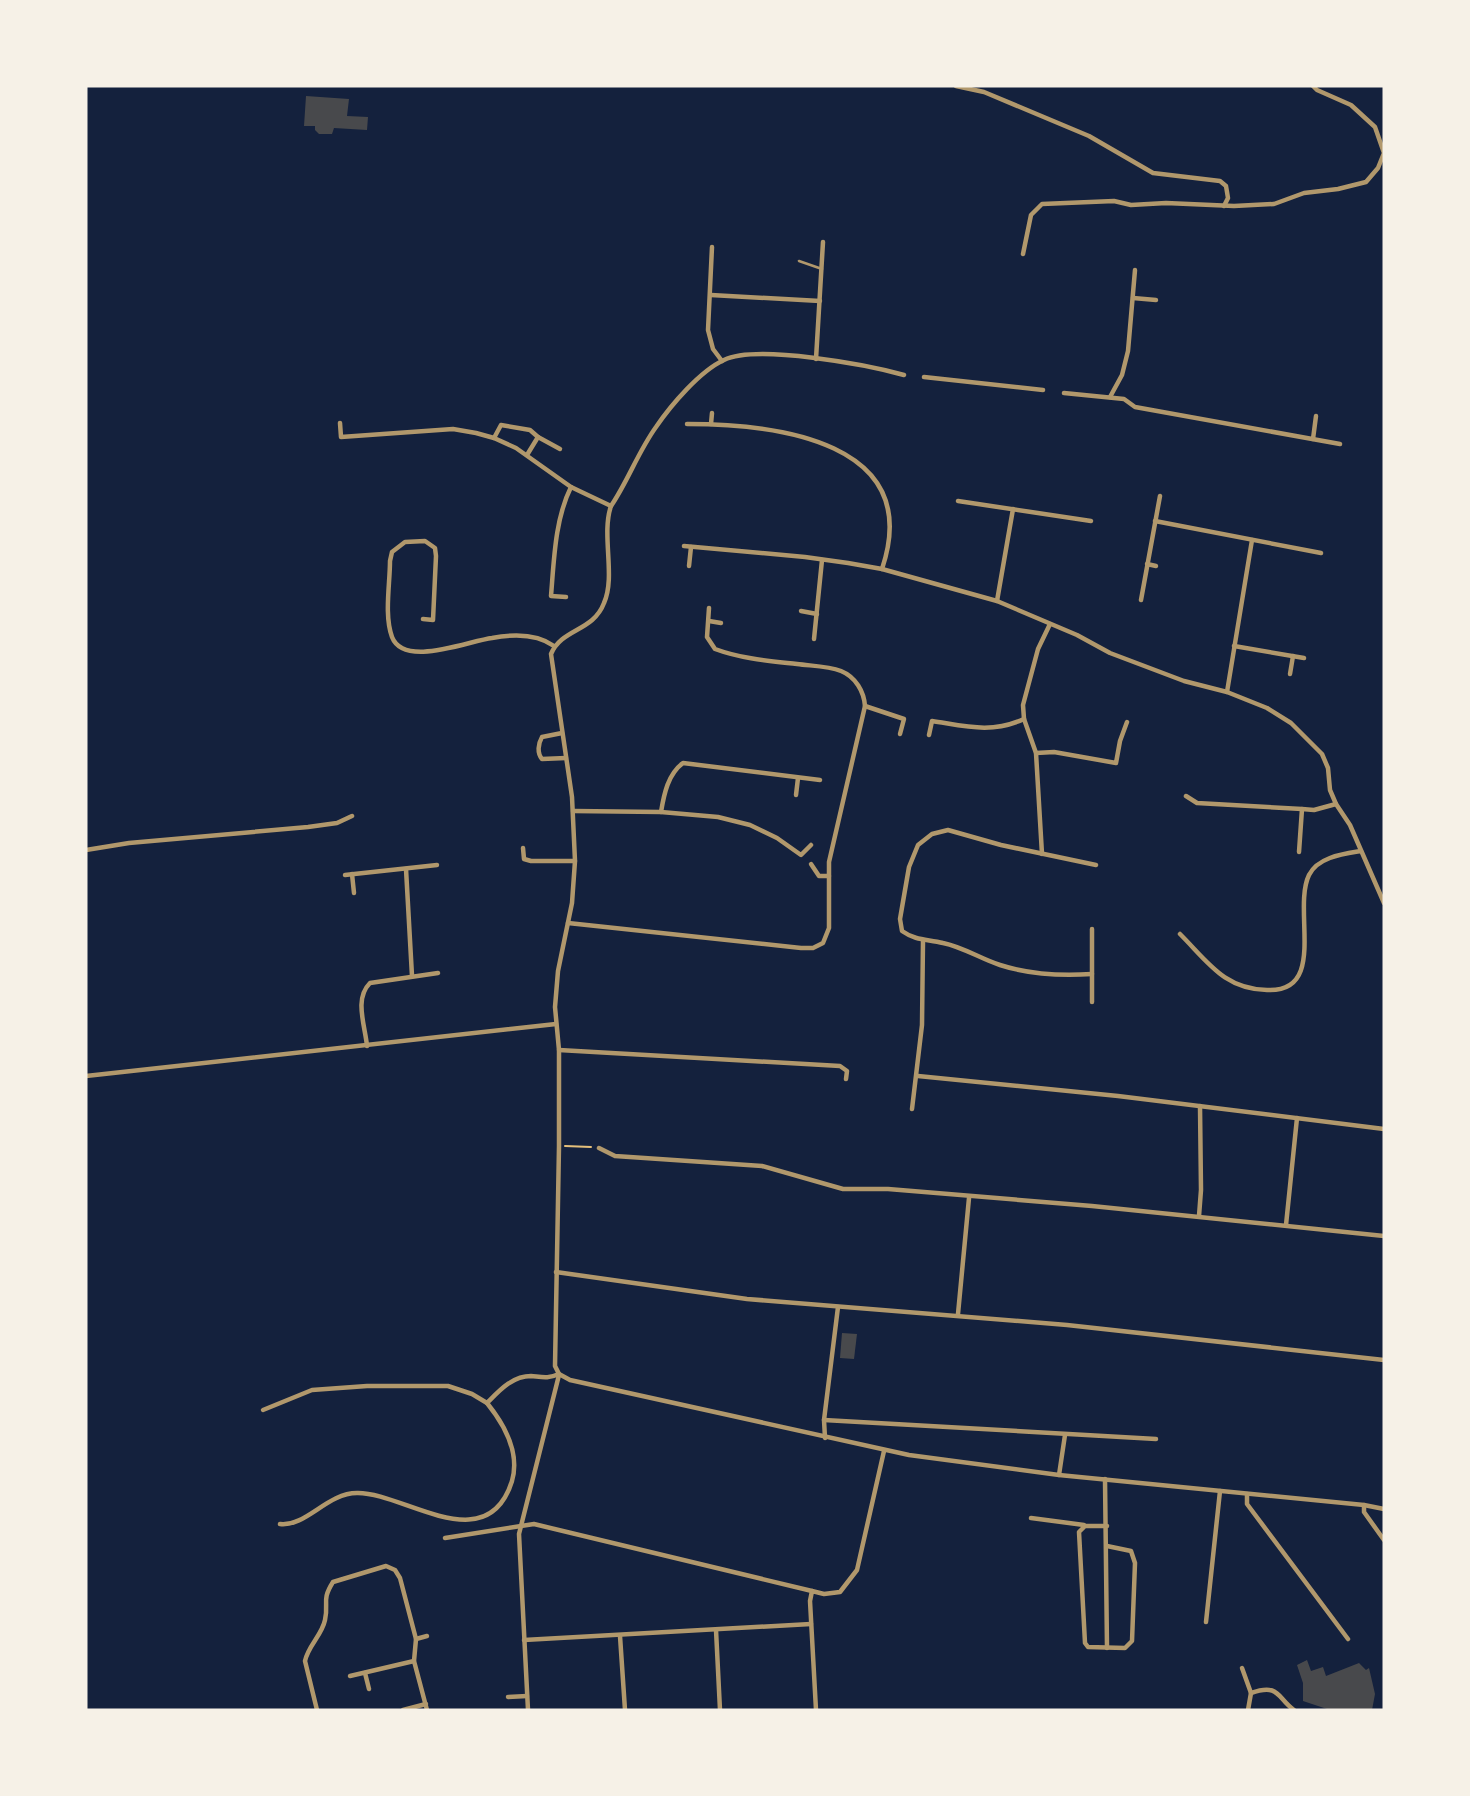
<svg xmlns="http://www.w3.org/2000/svg" width="1470" height="1796" viewBox="0 0 1470 1796" font-family="Figtree,sans-serif">
  <style>
    .building { fill: #48494c }
    .lines { fill: none; stroke-linecap: round; stroke-linejoin: round }
    .path { stroke: #e5c07b; stroke-width: 2 }
    .service { stroke: #b1986c; stroke-width: 2.5 }
    .minor { stroke: #b1986c; stroke-width: 4.5 }
  </style>
  <rect width="100%" height="100%" fill="#14213d"/>
  <g class="building">
    <polygon points="306,96 349,99 347,116 368,117 367,130 334,128 332,134 319,134 315,130 315,126 304,126"/>
    <polygon points="842,1333 857,1334 854,1359 840,1358"/>
    <polygon points="1307,1660 1311,1671 1323,1667 1326,1676 1359,1663 1366,1670 1369,1668 1375,1694 1372,1710 1330,1710 1303,1701 1303,1683 1297,1665"/>
  </g>
  <g class="lines">
    <polyline class="path" points="565,1146 591,1147"/>
    <polyline class="service" points="799,261 822,269"/>
    <g class="minor">
      <polyline points="956,86 984,92 1089,136 1153,173 1220,181 1226,186 1228,198 1224,206"/>
      <polyline points="712,247 708,330 713,349 722,361"/>
      <polyline points="1023,254 1031,215 1042,204 1114,201 1131,205 1166,203 1234,206 1274,204 1304,193 1338,189 1366,182 1378,168 1384,153 1375,127 1351,105 1317,90 1313,86"/>
      <polyline points="711,295 820,301"/>
      <polyline points="1133,298 1156,300"/>
      <polyline points="816,359 823,242"/>
      <path d="M 904,375 C 868,365 757,344 724,360 C 700,371 671,405 656,427 C 638,452 628,481 611,506 C 601,535 616,576 604,603 C 593,632 562,628 551,654 L 572,797 L 575,861 L 572,903 L 558,971 L 555,1007 L 559,1050 L 559,1146 L 555,1366 L 559,1374 L 570,1380 L 909,1455 L 1059,1475 L 1364,1505 L 1384,1509"/>
      <polyline points="924,377 1043,390"/>
      <polyline points="1064,393 1124,399 1135,407 1340,444"/>
      <polyline points="1110,397 1122,375 1128,351 1135,270"/>
      <polyline points="340,423 341,437 453,429 476,433 494,438 516,448 571,487 611,506"/>
      <path d="M 687,424 C 776,424 925,441 882,569"/>
      <polyline points="711,424 712,413"/>
      <polyline points="538,437 560,449"/>
      <polyline points="494,438 501,425 530,430 538,437 527,455"/>
      <polyline points="1313,439 1316,416"/>
      <polyline points="958,501 1091,521"/>
      <polyline points="1155,521 1321,553"/>
      <polyline points="684,546 805,557 848,563 882,569 997,601 1077,635 1110,653 1184,681 1227,692 1267,708 1291,723 1322,754 1328,768 1330,790 1336,804 1350,825 1384,903"/>
      <polyline points="1147,564 1156,566"/>
      <polyline points="689,566 691,547"/>
      <path d="M 566,597 L 551,596 C 554,560 555,519 571,487"/>
      <polyline points="1141,600 1160,496"/>
      <polyline points="997,601 1013,509"/>
      <polyline points="801,611 817,614"/>
      <path d="M 423,619 L 433,620 L 436,556 L 435,548 L 425,541 L 405,542 L 392,552 L 390,561 C 390,584 384,615 392,637 C 404,668 468,641 492,638 C 513,634 536,633 554,646"/>
      <polyline points="709,621 721,623"/>
      <polyline points="814,639 822,560"/>
      <polyline points="1234,646 1304,658"/>
      <polyline points="1290,674 1293,656"/>
      <polyline points="1227,692 1252,540"/>
      <polyline points="865,706 904,719 900,734"/>
      <path d="M 562,733 L 542,737 C 538,744 537,753 542,759 L 566,758"/>
      <path d="M 929,735 L 932,721 C 965,726 991,734 1024,719"/>
      <polyline points="1036,753 1054,752 1116,763 1120,741 1127,722"/>
      <polyline points="796,795 798,778"/>
      <polyline points="1186,796 1197,803 1302,809 1314,810 1336,804"/>
      <polyline points="573,811 661,812 718,817 750,825 777,838 801,855 811,845"/>
      <path d="M 661,812 C 664,794 668,774 683,763 L 820,780"/>
      <polyline points="523,848 524,859 531,861 575,861"/>
      <polyline points="86,850 129,843 308,827 337,823 352,816"/>
      <polyline points="1299,852 1302,809"/>
      <polyline points="1042,854 1036,753 1024,719 1023,705 1038,649 1050,624"/>
      <polyline points="811,864 819,876 829,876"/>
      <polyline points="406,869 412,976"/>
      <polyline points="352,874 354,893"/>
      <polyline points="345,875 437,865"/>
      <path d="M 568,923 L 801,948 L 813,948 L 823,943 L 829,928 L 829,862 L 865,706 C 864,692 856,677 841,671 C 828,666 812,666 797,664 C 770,661 742,659 715,649 L 707,637 L 709,608"/>
      <polyline points="1092,929 1092,1002"/>
      <path d="M 1180,934 C 1208,962 1224,989 1267,990 C 1328,993 1292,910 1309,875 C 1318,857 1343,854 1361,851"/>
      <path d="M 1092,974 C 1062,976 1028,974 1000,965 C 981,959 963,947 943,943 C 928,939 916,941 902,931 L 900,919 L 909,867 L 918,845 L 932,834 L 948,830 L 1001,845 L 1096,865"/>
      <path d="M 367,1046 C 365,1025 354,999 370,983 L 438,973"/>
      <polyline points="559,1050 840,1066 847,1071 846,1079"/>
      <polyline points="86,1076 556,1024"/>
      <polyline points="918,1076 1118,1096 1384,1129"/>
      <polyline points="912,1109 922,1025 923,941"/>
      <polyline points="599,1148 615,1156 762,1166 843,1189 888,1189 1092,1206 1384,1236"/>
      <polyline points="1199,1216 1201,1190 1200,1106"/>
      <polyline points="1286,1225 1297,1118"/>
      <polyline points="556,1272 747,1299 1067,1325 1384,1360"/>
      <polyline points="958,1314 969,1198"/>
      <polyline points="263,1410 312,1390 367,1386 448,1386 472,1394 487,1403"/>
      <polyline points="824,1420 1156,1439"/>
      <polyline points="825,1438 824,1420 838,1307"/>
      <polyline points="1059,1475 1065,1435"/>
      <polyline points="1105,1479 1107,1648"/>
      <polyline points="1247,1494 1247,1504 1348,1639"/>
      <polyline points="1364,1505 1364,1512 1384,1540"/>
      <polyline points="1031,1518 1084,1525"/>
      <path d="M 280,1524 C 306,1527 327,1493 357,1493 C 403,1492 487,1561 512,1481 C 520,1453 504,1424 487,1403 C 499,1391 512,1376 531,1376 C 542,1377 548,1379 559,1374"/>
      <polyline points="1107,1526 1085,1526 1079,1532 1085,1643 1088,1647 1125,1648 1132,1641 1135,1563 1131,1551 1107,1546"/>
      <polyline points="445,1538 534,1524 812,1591"/>
      <polyline points="1206,1622 1220,1491"/>
      <polyline points="716,1630 720,1710"/>
      <polyline points="620,1636 625,1710"/>
      <polyline points="416,1639 427,1636"/>
      <polyline points="524,1640 811,1624"/>
      <polyline points="1242,1668 1251,1693 1248,1710"/>
      <polyline points="365,1673 369,1689"/>
      <polyline points="350,1676 414,1661"/>
      <path d="M 1251,1693 C 1280,1683 1277,1698 1294,1710"/>
      <polyline points="508,1697 527,1696"/>
      <path d="M 317,1710 L 305,1661 C 308,1646 322,1635 325,1620 C 329,1602 321,1601 333,1582 L 386,1566 L 395,1570 L 400,1578 L 416,1639 L 414,1661 L 427,1710"/>
      <polyline points="403,1710 426,1704"/>
      <polyline points="528,1710 519,1534 559,1375"/>
      <polyline points="816,1710 810,1601 812,1591 824,1594 840,1592 857,1570 884,1451"/>
    </g>
  </g>
  <rect width="1470" height="1796" fill="none" stroke="#f6f1e7" stroke-width="175"/>
</svg>
